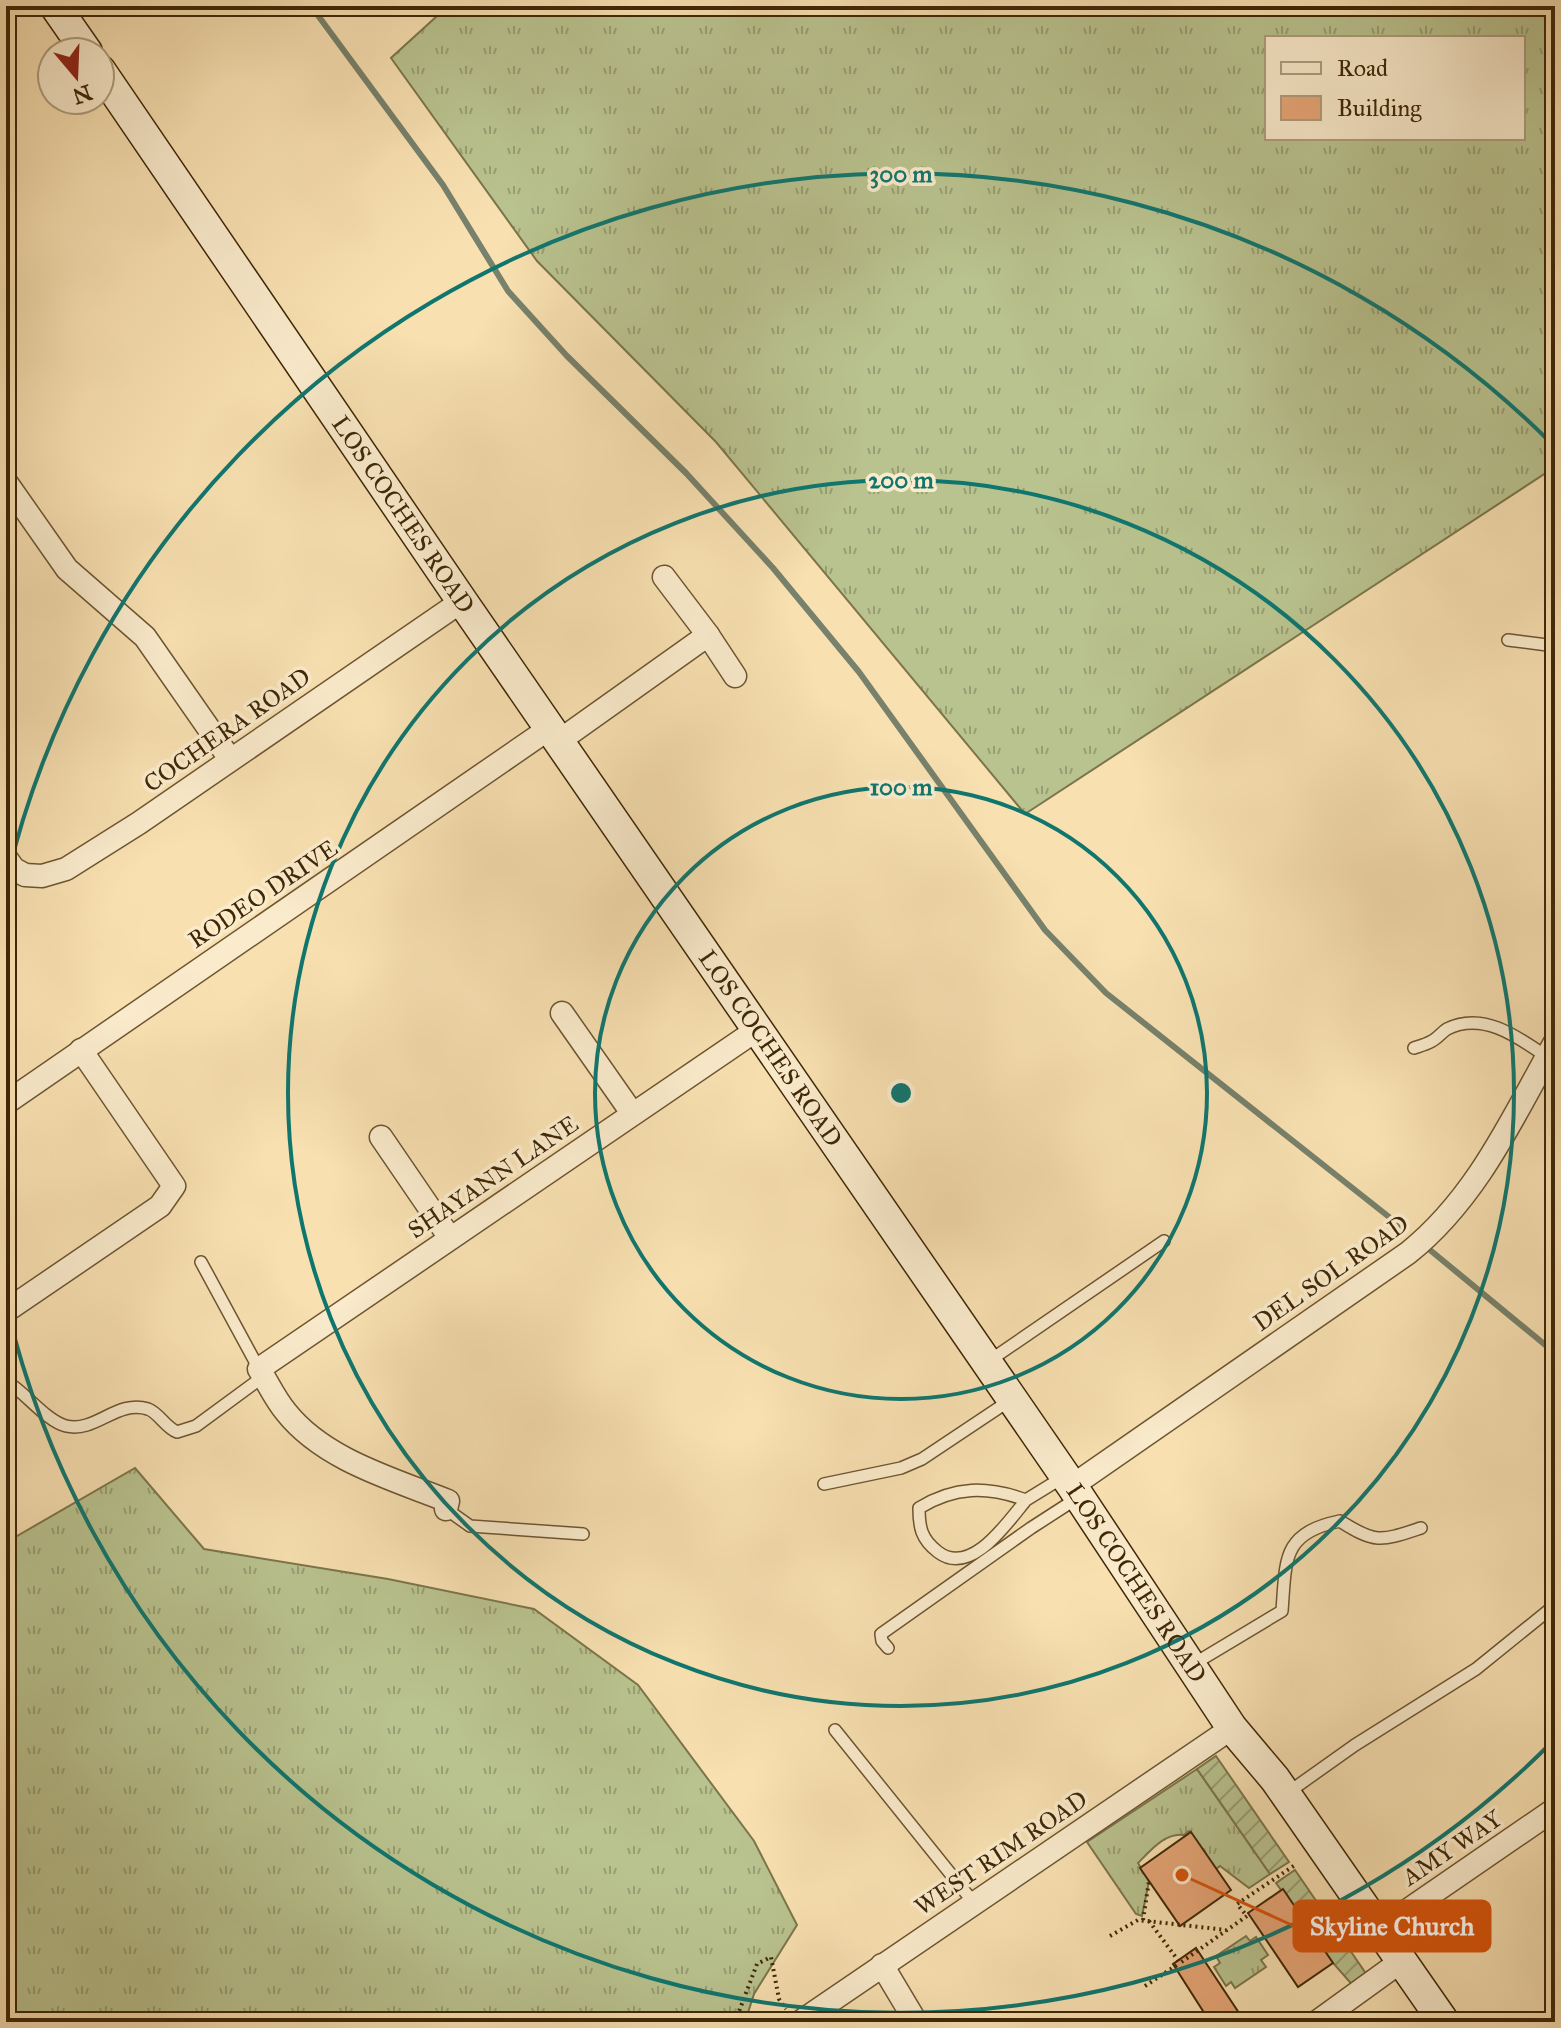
<svg xmlns="http://www.w3.org/2000/svg" width="1561" height="2028" viewBox="0 0 1561 2028" font-family="'IM FELL Great Primer',serif">
  <style>
    .grass { fill: url(#grass-tufts); stroke: #7c754a; stroke-width: 2; fill-rule: evenodd }
    .garden { fill: url(#garden-furrows); stroke: #7c754a; stroke-width: 2 }
    .lines { fill: none; stroke-linecap: round; stroke-linejoin: round }
    .stream { stroke: #77816b; stroke-width: 6 }
    .building { fill: #e7a677; stroke: #3f2706; stroke-width: 2 }
    .service-casing { stroke: #6d5531; stroke-width: 14 }
    .minor-casing { stroke: #6d5531; stroke-width: 25 }
    .secondary-casing { stroke: #3f2706; stroke-width: 33 }
    .path { stroke: #3f2706; stroke-width: 4; stroke-dasharray: 2 4; stroke-linecap: butt }
    .service { stroke: #faebcc; stroke-width: 11 }
    .minor { stroke: #faebcc; stroke-width: 22 }
    .secondary { stroke: #faebcc; stroke-width: 30 }
    .ring { fill: none; stroke: #0f766e; stroke-width: 4 }
    .labels { text-anchor: middle; dominant-baseline: central; stroke-width: 7; stroke-linejoin: round; paint-order: stroke }
    .street-label { font-size: 24px; fill: #3f2706; stroke: #faebcc }
    .centre { fill: #0f766e; stroke: #faebcc; stroke-width: 4 }
    .ring-label { font-size: 24px; text-anchor: middle; font-weight: bold; fill: #0f766e; stroke: #faebcc; stroke-width: 7; stroke-linejoin: round; paint-order: stroke }
    .leader { fill: none; stroke: #d7540b; stroke-width: 3 }
    .callout-dot { fill: #d7540b; stroke: #faebcc; stroke-width: 3 }
    .callout { fill: #d7540b; stroke: #d7540b; stroke-width: 3 }
    .callout-label { font-size: 26px; text-anchor: middle; font-weight: bold; fill: #fff }
  </style>
  <defs>
    <pattern id="grass-tufts" width="24" height="20" patternUnits="userSpaceOnUse" patternTransform="scale(2)"><rect width="24" height="20" fill="#b9c38f"/><path d="M3 7l-1-3M5 7V3M7 7l1-3M15 17l-1-3M17 17v-4M19 17l1-3" fill="none" stroke="#989e73"/></pattern>
    <pattern id="garden-furrows" width="10" height="10" patternUnits="userSpaceOnUse" patternTransform="scale(2)"><rect width="10" height="10" fill="#b9c38f"/><path d="M-1 1l2-2M0 10L10 0M9 11l2-2" fill="none" stroke="#989e73"/></pattern>
  </defs>
  <rect width="100%" height="100%" fill="#f8e0b1"/>
  <filter id="stains"><feTurbulence type="fractalNoise" baseFrequency=".0025" numOctaves="4"/><feColorMatrix values="0 0 0 0 .2 0 0 0 0 .09 0 0 0 0 .02 0 0 0 .5 -.17"/></filter>
  <radialGradient id="worn" r=".72"><stop offset=".6" stop-color="#630" stop-opacity="0"/><stop offset="1" stop-color="#630" stop-opacity=".3"/></radialGradient>
  <g class="grass">
    <path d="M 448,6 L 1555,6 L 1555,467 L 1025,814 L 716,442 L 537,261 L 391,58 ZM 1267,38 L 1523,38 L 1523,138 L 1267,138 Z"/>
    <polygon points="135,1468 204,1549 388,1579 534,1609 638,1685 754,1841 797,1925 754,1994 745,2022 6,2022 6,1533 17,1536"/>
    <path d="M 1197,1769 L 1270,1874 L 1249,1888 L 1220,1866 L 1216,1869 L 1189,1831 L 1184,1835 C 1166,1832 1151,1850 1138,1863 L 1149,1881 L 1142,1916 L 1136,1914 L 1087,1842 Z"/>
    <polygon points="1246,1936 1250,1941 1256,1937 1268,1955 1261,1960 1266,1967 1235,1988 1231,1982 1226,1986 1214,1967 1220,1963 1216,1956"/>
  </g>
  <g class="garden">
    <polygon points="1216,1756 1289,1862 1270,1874 1197,1769"/>
    <polygon points="1295,1870 1369,1978 1355,1988 1333,1963 1276,1883"/>
  </g>
  <g class="lines">
    <g class="stream">
      <polyline points="311,6 443,185 508,291 567,356 686,473 773,568 859,672 1045,930 1106,993 1403,1228"/>
      <polyline points="1430,1250 1555,1353"/>
    </g>
  </g>
  <g class="building">
    <polygon points="1191,1832 1231,1890 1180,1926 1140,1868"/>
    <polygon points="1283,1889 1333,1963 1298,1987 1248,1913"/>
    <polygon points="1196,1948 1245,2022 1210,2022 1173,1964"/>
  </g>
  <g class="lines">
    <defs>
      <g id="service">
        <polyline points="1508,640 1555,646"/>
        <path d="M 1414,1048 C 1420,1046 1427,1044 1432,1041 C 1438,1038 1442,1032 1447,1029 C 1483,1011 1518,1037 1547,1057"/>
        <polyline points="201,1262 259,1369"/>
        <polyline points="989,1361 1164,1241"/>
        <path d="M 6,1381 C 25,1392 46,1421 66,1426 C 96,1433 117,1399 148,1409 C 159,1413 165,1427 177,1432 L 196,1426 L 264,1376"/>
        <polyline points="824,1484 901,1468 922,1459 1012,1399"/>
        <path d="M 1026,1500 C 1007,1523 971,1577 938,1552 C 921,1539 919,1527 919,1508 C 955,1486 987,1486 1026,1500 L 1065,1476"/>
        <polyline points="446,1509 470,1526 583,1534"/>
        <polyline points="888,1648 882,1641 881,1634 1031,1528 1079,1497"/>
        <path d="M 1192,1665 L 1282,1611 C 1286,1559 1282,1533 1340,1521 C 1376,1544 1381,1541 1421,1528"/>
        <polyline points="835,1730 974,1903"/>
        <polyline points="1286,1794 1355,1745 1476,1669 1554,1606"/>
      </g>
      <g id="minor">
        <polyline points="6,482 67,569 145,637 230,759"/>
        <polyline points="664,577 708,635 735,676"/>
        <polyline points="559,741 708,635"/>
        <polyline points="6,858 14,869 25,875 42,876 66,869 139,823 462,601"/>
        <polyline points="562,1013 632,1113"/>
        <polyline points="6,1103 550,728"/>
        <polyline points="381,1137 450,1238"/>
        <polyline points="6,1311 160,1206 174,1186 81,1050"/>
        <path d="M 1072,1486 L 1408,1253 C 1477,1198 1513,1117 1555,1042"/>
        <path d="M 446,1509 L 448,1501 C 393,1479 324,1460 286,1412 C 275,1399 268,1383 259,1369 L 758,1029"/>
        <polyline points="1379,1930 1555,1809"/>
        <polyline points="882,1965 916,2022"/>
        <polyline points="800,2022 1232,1728"/>
        <polyline points="1317,2022 1400,1962"/>
      </g>
      <g id="secondary">
        <polyline points="55,6 87,52"/>
        <path id="s1" d="M 100,70 L 462,601 L 1072,1486 L 1232,1728 L 1275,1779 L 1444,2022"/>
      </g>
    </defs>
    <use href="#service" class="service-casing"/>
    <use href="#minor" class="minor-casing"/>
    <use href="#secondary" class="secondary-casing"/>
    <g class="path">
      <polyline points="1143,1920 1149,1881"/>
      <polyline points="1149,1921 1180,1963 1247,1916 1237,1904 1295,1865"/>
      <polyline points="1110,1936 1138,1920 1226,1930"/>
      <polyline points="1145,1986 1180,1963"/>
      <polyline points="735,2022 757,1964 771,1957 779,1999 786,2009"/>
    </g>
    <use href="#service" class="service"/>
    <use href="#minor" class="minor"/>
    <use href="#secondary" class="secondary"/>
  </g>
  <g class="ring">
    <circle cx="901" cy="1093" r="306"/>
    <circle cx="901" cy="1093" r="613"/>
    <path d="M1551 1743A919 919 0 0 1 7 1308M7 878A919 919 0 0 1 1551 443"/>
  </g>
  <g class="labels">
    <g class="street-label">
      <text stroke="none"><textPath href="#s1" startOffset="538">LOS COCHES ROAD</textPath></text>
      <text transform="translate(227 730) rotate(-35)">COCHERA ROAD</text>
      <text transform="translate(263 894) rotate(-34)">RODEO DRIVE</text>
      <text stroke="none"><textPath href="#s1" startOffset="1186">LOS COCHES ROAD</textPath></text>
      <text transform="translate(493 1177) rotate(-34)">SHAYANN LANE</text>
      <text transform="translate(1331 1273) rotate(-35)">DEL SOL ROAD</text>
      <text stroke="none"><textPath href="#s1" startOffset="1834">LOS COCHES ROAD</textPath></text>
      <text transform="translate(1452 1848) rotate(-34)">AMY WAY</text>
      <text transform="translate(1001 1853) rotate(-34)">WEST RIM ROAD</text>
    </g>
  </g>
  <circle cx="901" cy="1093" r="12" class="centre"/>
  <g class="ring-label">
    <text x="901" y="182">300 m</text>
    <text x="901" y="488">200 m</text>
    <text x="901" y="795">100 m</text>
  </g>
  <path class="leader" d="M1182 1875L1294 1926"/>
  <circle class="callout-dot" cx="1182" cy="1875" r="8"/>
  <rect class="callout" x="1294" y="1901" width="196" height="50" rx="8"/>
  <g class="callout-label">
    <text x="1392" y="1935">Skyline Church</text>
  </g>
  <rect width="1561" height="2028" fill="none" stroke="#f8e0b1" stroke-width="32"/>
  <rect x="8" y="8" width="1545" height="2012" fill="none" stroke="#3f2706" stroke-width="4"/>
  <rect x="16" y="16" width="1529" height="1996" fill="none" stroke="#3f2706" stroke-width="2"/>
  <rect x="1265" y="36" width="260" height="104" fill="#faebcc" stroke="#af9d7d" stroke-width="2"/>
  <rect x="1281" y="62" width="40" height="12" fill="#faebcc" stroke="#af9d7d" stroke-width="2"/>
  <text x="1337" y="76" font-size="24" fill="#3f2706">Road</text>
  <rect x="1281" y="96" width="40" height="24" fill="#e7a677" stroke="#af9d7d" stroke-width="2"/>
  <text x="1337" y="116" font-size="24" fill="#3f2706">Building</text>
  <g transform="translate(76 76) rotate(161)"><circle r="38" fill="#faebcc" stroke="#af9d7d" stroke-width="2"/>
  <path d="M0-6L14 30L0 20L-14 30Z" fill="#8f2418"/>
  <text y="-12" font-size="22" font-weight="bold" text-anchor="middle" fill="#3f2706">N</text>
  </g>
  <rect width="100%" height="100%" filter="url(#stains)"/>
  <rect width="100%" height="100%" fill="url(#worn)"/>
</svg>
